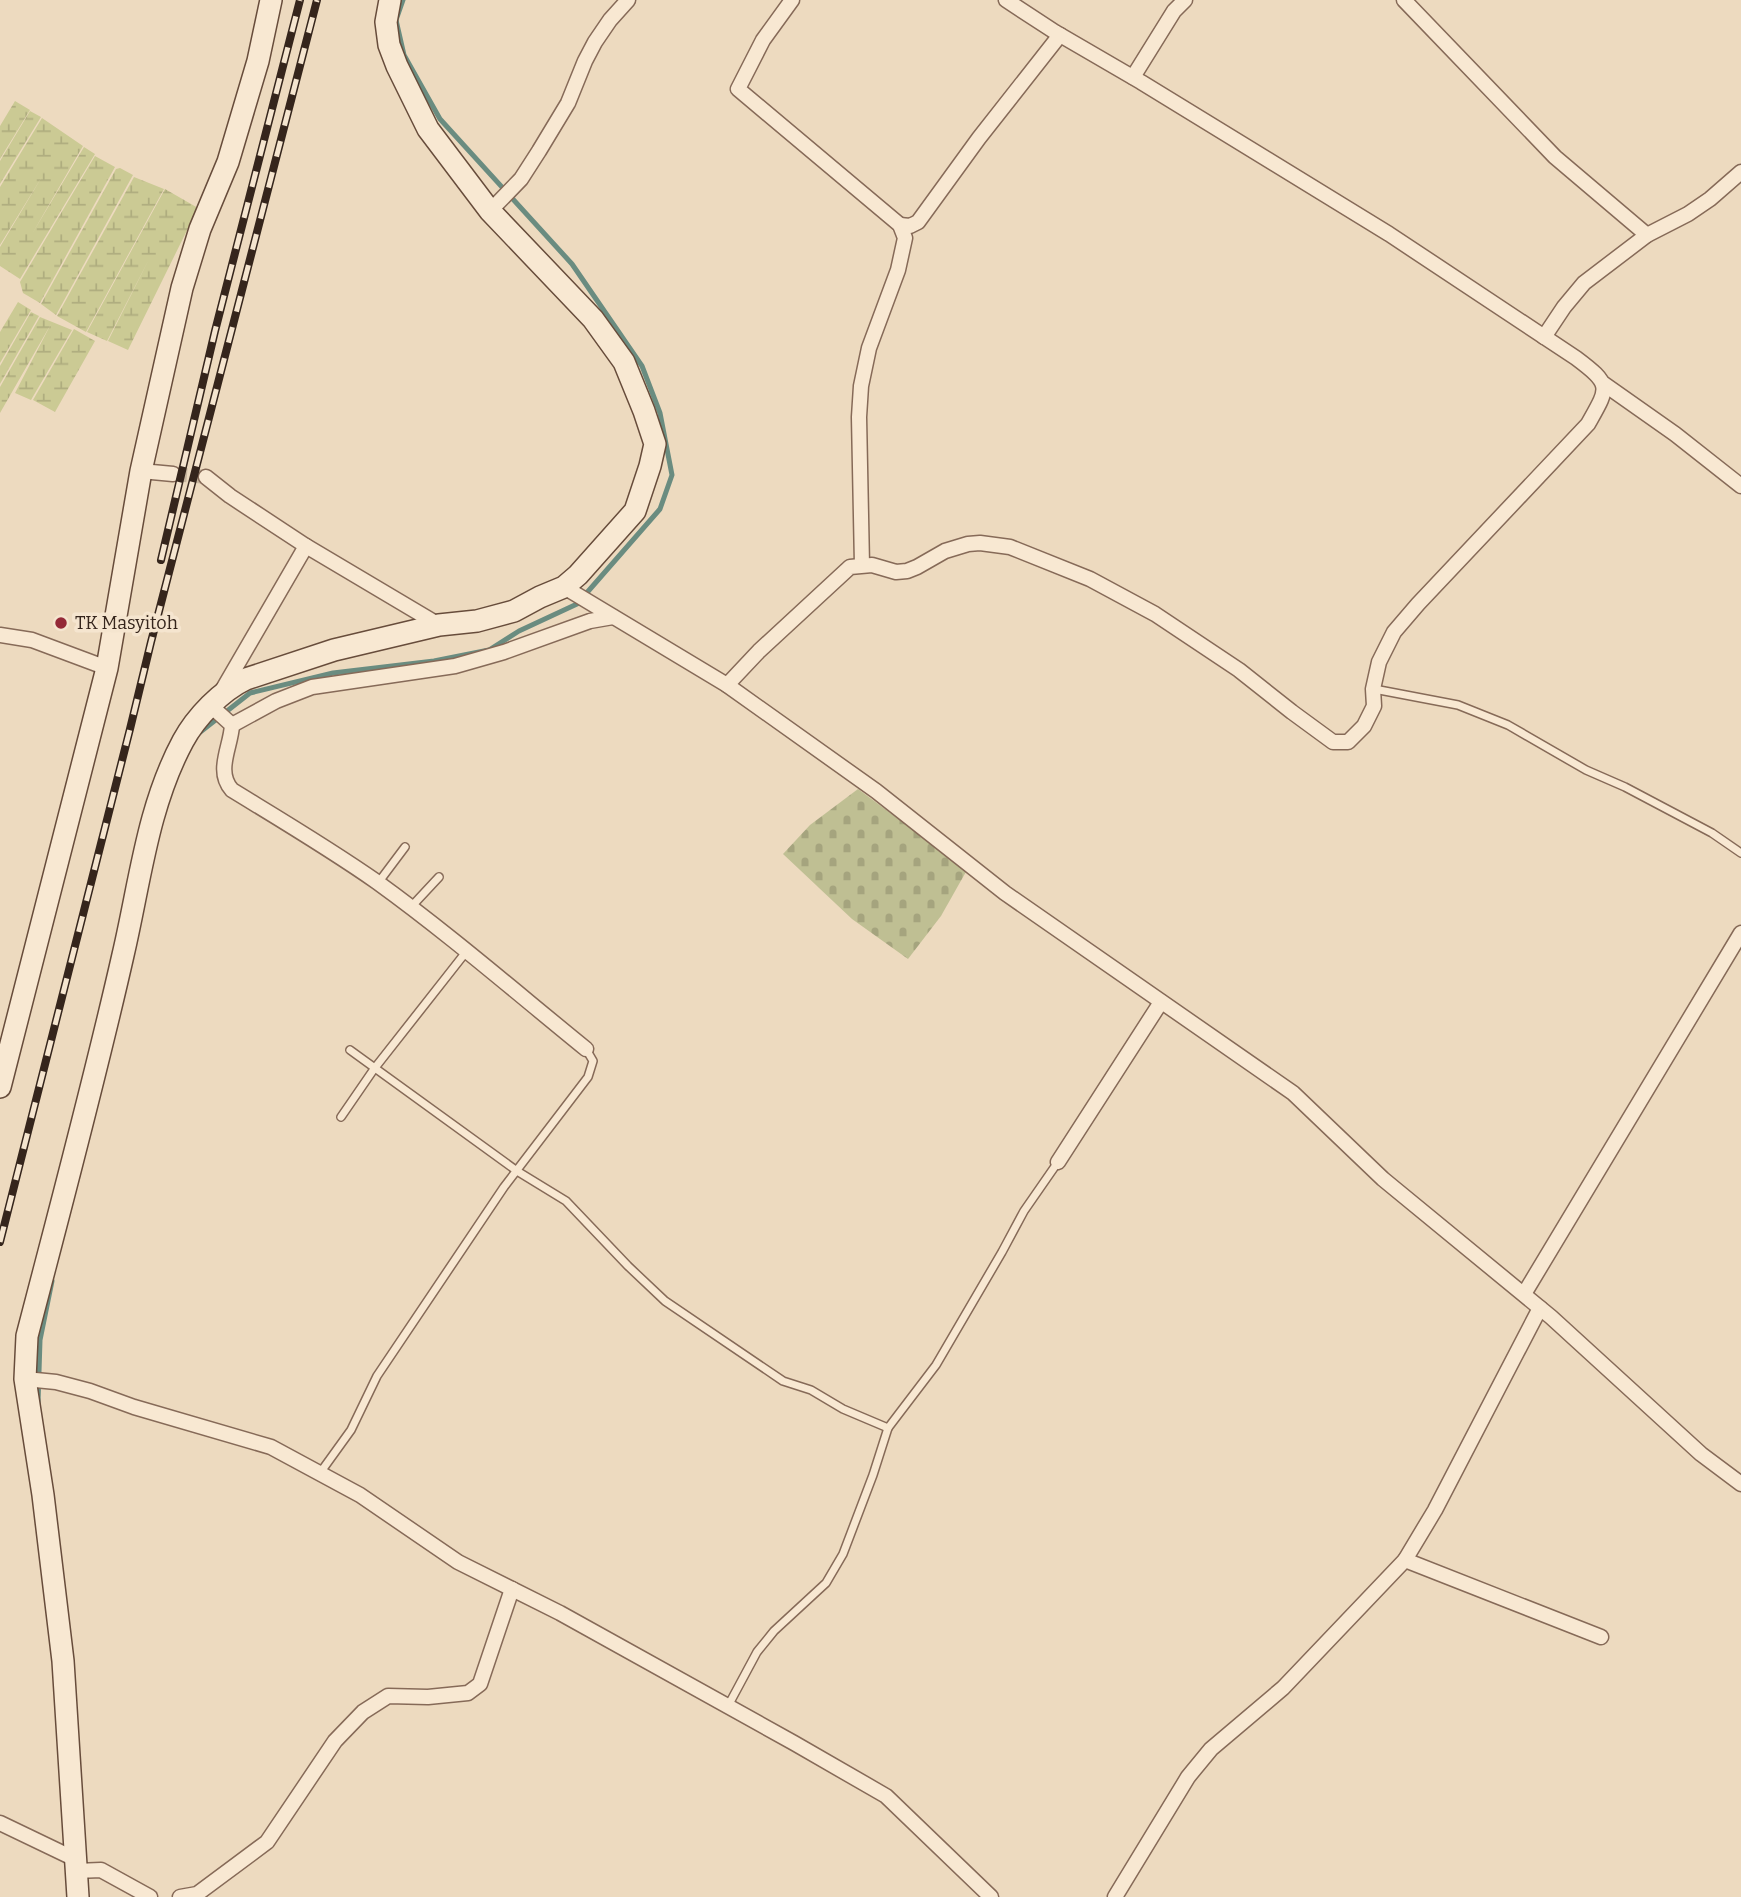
<svg xmlns="http://www.w3.org/2000/svg" width="1741" height="1897" viewBox="0 0 1741 1897" font-family="Bitter,serif">
  <style>
    .wetland { fill: url(#wetland-marsh) }
    .cemetery { fill: url(#cemetery-stones) }
    .lines { fill: none; stroke-linecap: round; stroke-linejoin: round }
    .stream { stroke: #6a8c80; stroke-width: 5 }
    .street-tunnel { stroke: #c8b69e; stroke-width: 14; stroke-dasharray: 14 7; stroke-linecap: butt }
    .lane-casing { stroke: #866a58; stroke-width: 10 }
    .street-casing { stroke: #866a58; stroke-width: 17 }
    .secondary-casing { stroke: #674c3b; stroke-width: 24 }
    .lane { stroke: #f8e8d2; stroke-width: 7 }
    .street { stroke: #f8e8d2; stroke-width: 14 }
    .secondary { stroke: #f8e8d2; stroke-width: 21 }
    .rail-casing { stroke: #35251c; stroke-width: 8 }
    .rail { stroke: #f5e5cf; stroke-width: 5; stroke-dasharray: 16; stroke-linecap: butt }
    .poi-dot { fill: #942937; stroke: #f5e5cf; stroke-width: 2.5 }
    .labels { text-anchor: middle; dominant-baseline: central; stroke-width: 7; stroke-linejoin: round; paint-order: stroke }
    .poi-label { font-size: 18px; fill: #35251c; stroke: #f5e5cf; text-anchor: start }
  </style>
  <defs>
    <pattern id="wetland-marsh" width="20" height="14" patternUnits="userSpaceOnUse" patternTransform="scale(1.75)"><rect width="20" height="14" fill="#cbca94"/><path d="M1 5h8M5 5V1M11 12h8M15 12V8" fill="none" stroke="#afad7f"/></pattern>
    <pattern id="cemetery-stones" width="16" height="16" patternUnits="userSpaceOnUse" patternTransform="scale(1.75)"><rect width="16" height="16" fill="#bfbf93"/><path d="M2 7V4a2 2 0 0 1 4 0v3zM10 15v-3a2 2 0 0 1 4 0v3z" fill="#a5a47e"/></pattern>
  </defs>
  <rect width="100%" height="100%" fill="#eddabf"/>
  <g class="wetland">
    <polygon points="15,101 30,110 0,159 0,126"/>
    <polygon points="30,111 41,117 0,184 0,161"/>
    <polygon points="42,118 83,146 32,234 84,147 95,154 20,279 0,266 0,247 43,175 0,245 0,187"/>
    <polygon points="95,156 115,167 40,303 23,293 20,282"/>
    <polygon points="120,168 133,175 56,315 41,304 116,169"/>
    <polygon points="134,177 164,189 86,332 57,316"/>
    <polygon points="165,189 198,208 128,350 108,341 148,261 107,341 87,332"/>
    <polygon points="18,302 31,310 0,363 0,332"/>
    <polygon points="31,312 39,316 0,384 0,366"/>
    <polygon points="40,317 72,330 31,400 15,393 51,324 0,413 0,387"/>
    <polygon points="74,329 95,341 55,412 33,400"/>
  </g>
  <polygon class="cemetery" points="858,789 967,870 941,916 908,959 852,919 783,854 810,825"/>
  <g class="lines">
    <g class="stream">
      <polyline points="199,733 250,693 333,673 434,661 489,650 519,631 577,604 660,509 672,475 660,413 642,366 572,264 440,119 404,55 396,20 403,0"/>
      <polyline points="38,1403 40,1340 52,1281"/>
    </g>
    <polyline class="street-tunnel" points="173,474 206,477"/>
    <defs>
      <g id="lane">
        <polyline points="1374,689 1458,705 1508,725 1586,770 1625,787 1712,833 1741,853"/>
        <polyline points="378,883 405,847"/>
        <polyline points="411,907 439,877"/>
        <polyline points="350,1050 517,1171 566,1201 628,1266 665,1301 783,1381 811,1390 843,1409 888,1428 936,1365 1002,1252 1024,1211 1058,1162"/>
        <polyline points="341,1117 374,1069 466,952"/>
        <polyline points="320,1473 351,1430 377,1376 504,1187 588,1077 593,1061 586,1049"/>
        <polyline points="728,1706 757,1652 774,1631 826,1583 843,1554 873,1475 888,1428"/>
      </g>
      <g id="street">
        <polyline points="792,0 763,40 738,89 900,225 905,238 898,270 869,348 861,386 859,417 862,565"/>
        <polyline points="1404,0 1555,157 1647,235"/>
        <polyline points="1133,77 1174,11 1185,0"/>
        <polyline points="490,211 521,179 539,151 568,103 585,61 595,42 610,20 628,0"/>
        <polyline points="900,225 910,226 918,222 979,138 1060,35"/>
        <polyline points="1544,337 1564,307 1584,283 1647,235 1688,214 1710,199 1741,172"/>
        <polyline points="1604,384 1675,434 1741,486"/>
        <polyline points="141,471 173,474"/>
        <polyline points="206,477 230,496 306,546 439,625"/>
        <polyline points="564,587 727,685 876,791 1005,893 1293,1093 1383,1179 1551,1317 1701,1454 1741,1484"/>
        <polyline points="0,635 32,640 107,668"/>
        <path d="M 727,685 L 759,651 L 850,567 L 872,565 L 896,572 L 907,571 L 917,567 L 945,551 L 968,544 L 980,543 L 1010,547 L 1090,579 L 1155,614 L 1239,670 L 1292,712 L 1333,742 L 1348,742 L 1364,726 L 1374,706 L 1373,689 L 1379,662 L 1394,632 L 1418,604 L 1588,424 C 1609,387 1612,385 1576,358 L 1389,234 L 1141,82 L 1055,32 L 1006,0"/>
        <polyline points="223,689 306,546"/>
        <path d="M 211,706 L 232,725 C 231,747 215,771 232,790 C 281,820 330,849 377,882 C 449,934 517,993 586,1049"/>
        <polyline points="232,725 276,701 312,687 455,666 504,652 590,621 613,617"/>
        <polyline points="1058,1162 1161,1002"/>
        <polyline points="1524,1294 1741,933"/>
        <polyline points="25,1379 56,1382 90,1391 134,1407 271,1447 360,1495 458,1562 560,1613 794,1743 886,1796 991,1897"/>
        <polyline points="1405,1560 1601,1637"/>
        <polyline points="0,1823 75,1859"/>
        <polyline points="76,1871 101,1870 150,1897"/>
        <polyline points="180,1897 197,1894 267,1842 335,1741 363,1712 388,1696 428,1697 468,1693 480,1684 512,1589"/>
        <polyline points="1115,1897 1188,1777 1211,1749 1283,1688 1405,1560 1435,1510 1540,1308"/>
      </g>
      <g id="secondary">
        <polyline points="0,1087 107,668 141,471 182,288 200,229 228,162 258,61 271,0"/>
        <path d="M 78,1897 L 63,1661 L 43,1495 L 25,1379 L 27,1336 C 60,1209 94,1083 123,955 C 140,883 147,808 183,741 C 196,717 221,691 246,679 L 334,650 L 439,625 L 477,621 L 514,611 L 540,597 L 564,587 L 578,575 L 635,511 L 650,466 L 655,444 L 644,411 L 624,362 L 593,319 L 490,211 L 428,129 L 397,66 L 389,45 L 386,22 L 390,0"/>
      </g>
    </defs>
    <use href="#lane" class="lane-casing"/>
    <use href="#street" class="street-casing"/>
    <use href="#secondary" class="secondary-casing"/>
    <use href="#lane" class="lane"/>
    <use href="#street" class="street"/>
    <use href="#secondary" class="secondary"/>
    <defs>
      <g id="rail">
        <polyline points="161,560 215,331 300,0"/>
        <polyline points="0,1242 130,729 151,642 317,0"/>
      </g>
    </defs>
    <use href="#rail" class="rail-casing"/>
    <use href="#rail" class="rail"/>
  </g>
  <circle class="poi-dot" cx="61" cy="623" r="7"/>
  <g class="labels">
    <g class="poi-label">
      <text x="75" y="623">TK Masyitoh</text>
    </g>
  </g>
</svg>
